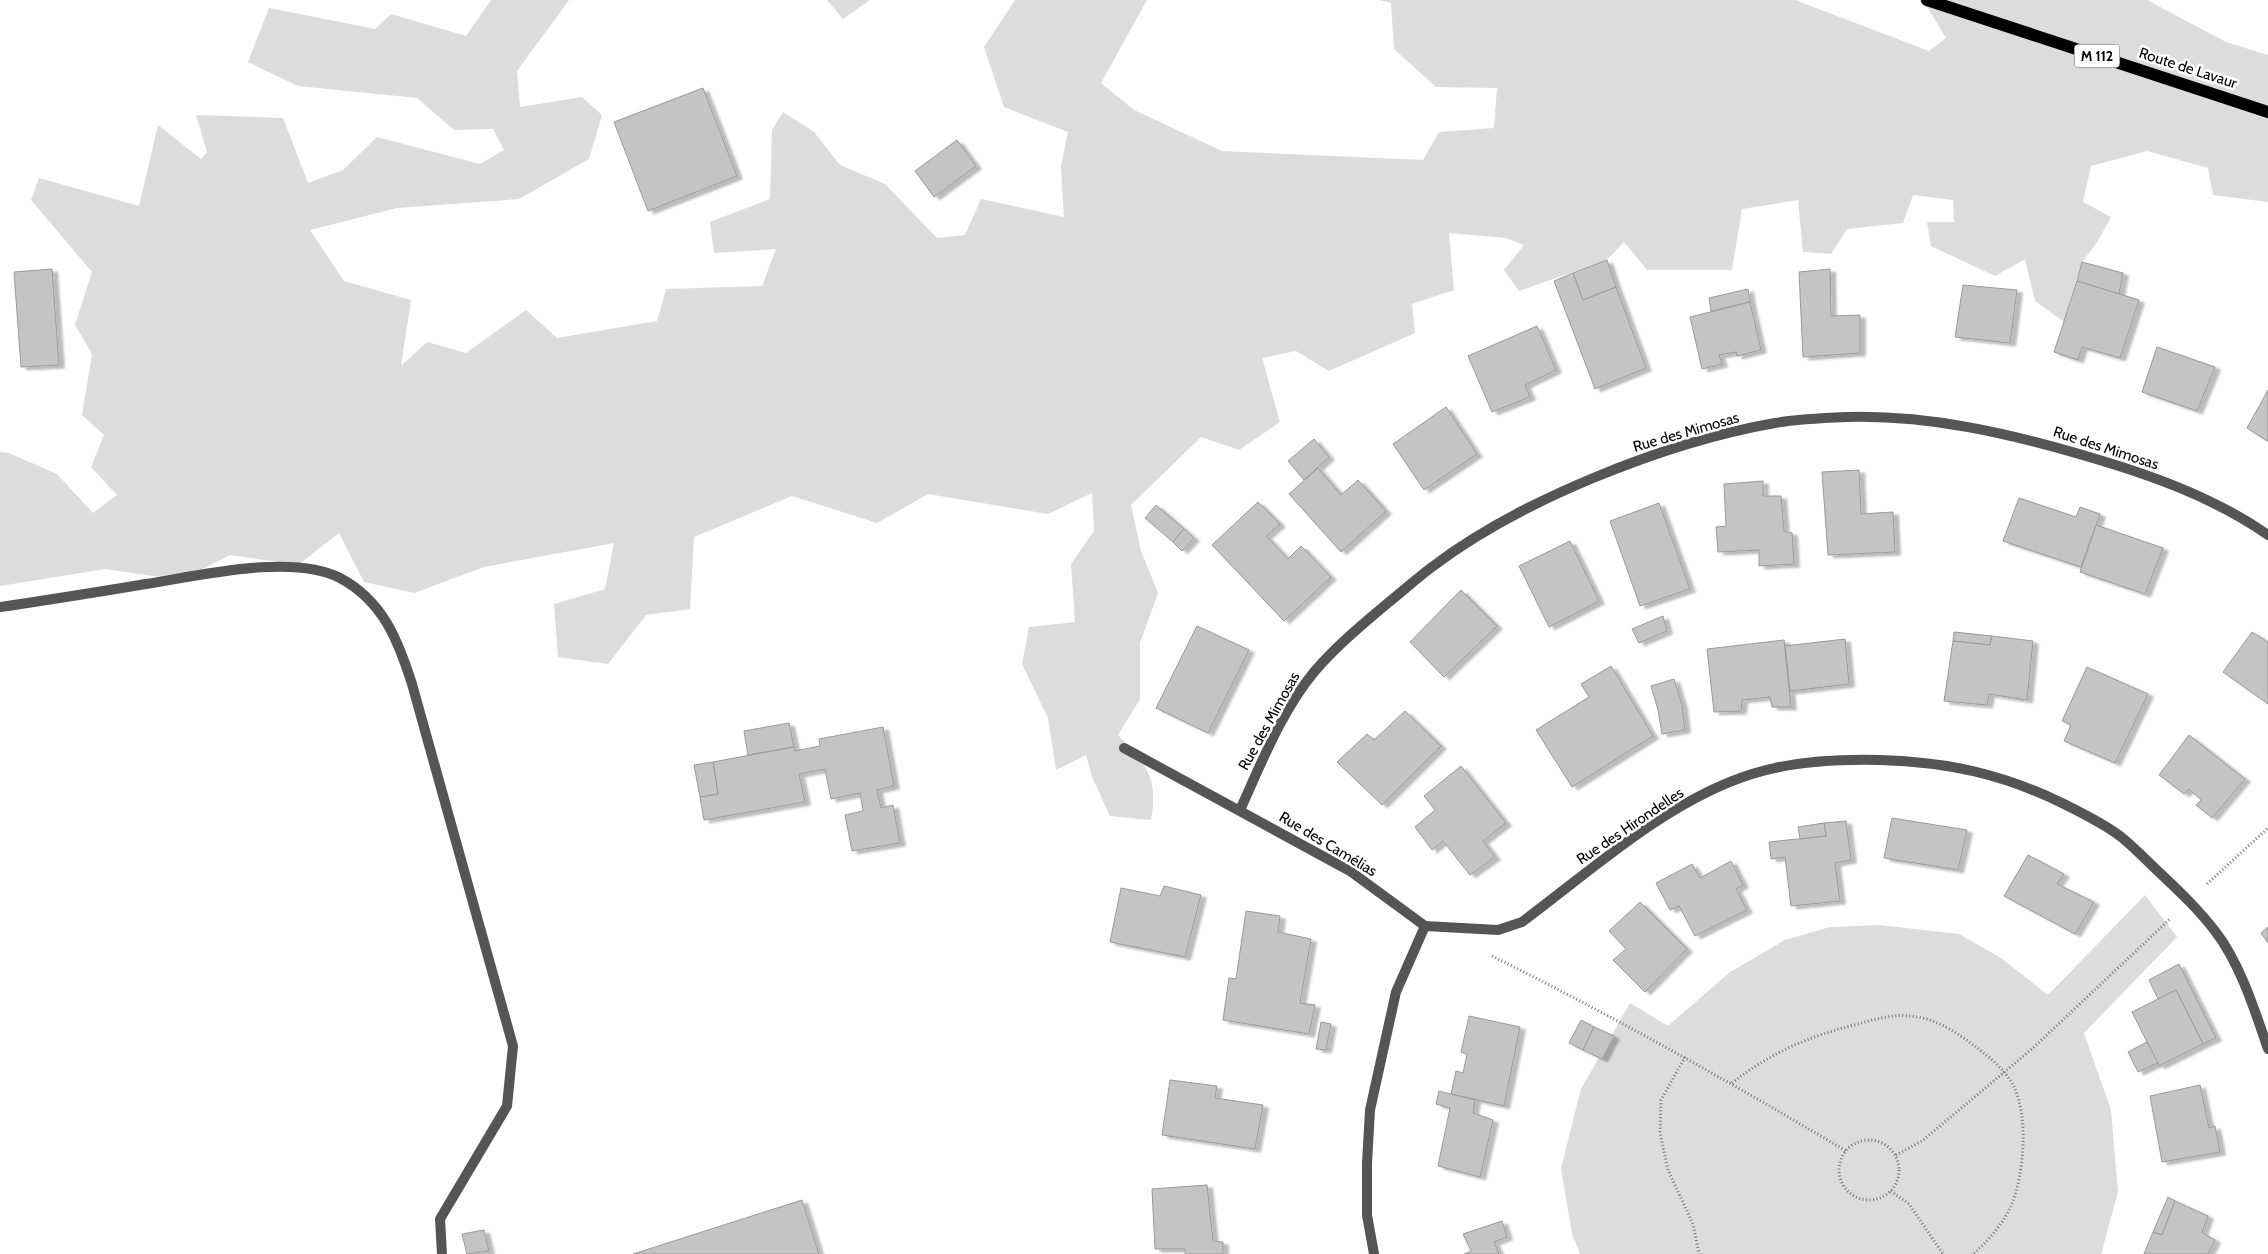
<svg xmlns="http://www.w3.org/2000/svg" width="2268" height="1254" viewBox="0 0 2268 1254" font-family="Cabin,sans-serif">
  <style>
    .green { fill: #dcdcdc }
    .building { fill: #c4c4c4; stroke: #999; filter: url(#shadow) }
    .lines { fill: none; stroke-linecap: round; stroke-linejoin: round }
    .primary-casing { stroke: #dbdbdb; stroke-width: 14 }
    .path { stroke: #777; stroke-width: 3; stroke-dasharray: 1 2.5; stroke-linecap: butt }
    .lane { stroke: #555; stroke-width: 10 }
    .street { stroke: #555; stroke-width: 10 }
    .primary { stroke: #000; stroke-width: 12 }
    .labels { text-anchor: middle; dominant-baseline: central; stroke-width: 5; stroke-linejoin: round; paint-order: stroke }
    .shield { fill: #fff; stroke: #4c4c4c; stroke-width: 1 }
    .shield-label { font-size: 14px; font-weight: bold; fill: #000 }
    .street-label { font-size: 15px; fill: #000; stroke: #fff }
  </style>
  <defs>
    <filter id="shadow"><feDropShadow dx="5.5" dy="3" stdDeviation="1" flood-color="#0004"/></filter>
  </defs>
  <rect width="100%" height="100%" fill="#fff"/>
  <g class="green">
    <path d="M 491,0 L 569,0 L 517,71 L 520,107 L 582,97 L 602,115 L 589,159 L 519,199 L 397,208 L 310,230 L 344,281 L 411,300 L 401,366 L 427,342 L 466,353 L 526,310 L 557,338 L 657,321 L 666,289 L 762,286 L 776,249 L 714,253 L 710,222 L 770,199 L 772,130 L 783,112 L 814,132 L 840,165 L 885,184 L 937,238 L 965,235 L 981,199 L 1064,217 L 1061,166 L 1068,132 L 1004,107 L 984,47 L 1015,0 L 1147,0 L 1101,83 L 1134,110 L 1222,151 L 1423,160 L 1439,132 L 1494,128 L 1497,88 L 1436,87 L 1394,49 L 1391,3 L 1379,0 L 1795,0 L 1929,51 L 1946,38 L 1926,5 L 1926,0 L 2147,0 L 2226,42 L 2268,55 L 2268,202 L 2213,195 L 2208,168 L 2147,151 L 2091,166 L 2083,202 L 2111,217 L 2098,241 L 2082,262 L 2064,322 L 2035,301 L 2025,259 L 1995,276 L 1931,246 L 1927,222 L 1954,222 L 1953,200 L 1913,195 L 1903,223 L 1847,229 L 1831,254 L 1803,252 L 1798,200 L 1742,209 L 1732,270 L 1647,270 L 1624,242 L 1607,260 L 1519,291 L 1504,270 L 1524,245 L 1506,238 L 1449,233 L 1454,290 L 1412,304 L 1415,333 L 1329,371 L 1296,351 L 1262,358 L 1280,422 L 1239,450 L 1201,437 L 1131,505 L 1141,551 L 1158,593 L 1140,643 L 1140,699 L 1118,735 C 1145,764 1159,776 1151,820 L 1110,816 L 1092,777 L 1086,755 L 1056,770 L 1048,718 L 1022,664 L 1029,627 L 1075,622 L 1071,564 L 1094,531 L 1092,493 L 1048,514 L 928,494 L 877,523 L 792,496 L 694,537 L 690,609 L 646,615 L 608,664 L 558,657 L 554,604 L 605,589 L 614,543 L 484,567 L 414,593 L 364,582 L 339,533 L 298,565 L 230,555 L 181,580 L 105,569 L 0,586 L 0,452 L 9,453 L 57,474 L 93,513 L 117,495 L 91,467 L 104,435 L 82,415 L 92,354 L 75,325 L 92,272 L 31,200 L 39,178 L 139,206 L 158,125 L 201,159 L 207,152 L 196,115 L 283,118 L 308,183 L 343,170 L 377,137 L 480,164 L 504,150 L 493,129 L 454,130 L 417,98 L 298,86 L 248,62 L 269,8 L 375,29 L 391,14 L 466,36 Z"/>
    <polygon points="827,0 870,0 843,19"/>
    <polygon points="2145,895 2177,937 2084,1033 2111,1110 2118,1192 2101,1254 1580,1254 1572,1234 1561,1169 1581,1089 1630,1003 1668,1026 1730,972 1785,940 1830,927 1880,925 1959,934 2001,958 2048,995"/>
  </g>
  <g class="building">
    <polygon points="703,88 737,176 648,211 614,122"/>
    <polygon points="957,140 976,166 934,197 915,171"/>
    <polygon points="1607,260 1616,287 1583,300 1573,273"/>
    <polygon points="2082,262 2123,273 2119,294 2077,281"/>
    <polygon points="52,269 59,365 21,367 14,272"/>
    <polygon points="1830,269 1831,316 1860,315 1860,353 1803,357 1799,272"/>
    <polygon points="1573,273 1583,300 1616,287 1646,368 1595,389 1554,281"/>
    <polygon points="2077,281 2139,300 2120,358 2082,347 2078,360 2054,352"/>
    <polygon points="1963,285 2017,290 2010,343 1955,337"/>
    <polygon points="1748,289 1750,302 1711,311 1709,298"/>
    <polygon points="1750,302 1761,350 1737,356 1736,352 1719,355 1722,364 1702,369 1690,317"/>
    <polygon points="1537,326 1556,370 1525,385 1530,397 1492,412 1468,356"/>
    <polygon points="2157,347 2215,367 2197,411 2142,392"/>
    <polygon points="2268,390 2268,439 2267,441 2247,428"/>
    <polygon points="1446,407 1477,454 1424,490 1393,444"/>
    <polygon points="1314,439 1329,457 1304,480 1288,461"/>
    <polygon points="1318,468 1341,495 1358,480 1386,511 1341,552 1289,494"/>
    <polygon points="1859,470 1861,514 1893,512 1895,552 1828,555 1822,472"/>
    <polygon points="1763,481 1763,496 1781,496 1784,531 1792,533 1794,564 1759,566 1759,550 1718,552 1716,527 1726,526 1724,484"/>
    <polygon points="2019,498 2076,517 2080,507 2100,514 2081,567 2003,541"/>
    <polygon points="1258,502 1280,524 1266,536 1288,559 1301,546 1331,577 1284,621 1212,545"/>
    <polygon points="1659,503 1690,589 1640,606 1610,521"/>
    <polygon points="1156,505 1184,529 1173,542 1145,518"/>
    <polygon points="2096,525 2163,548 2145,594 2080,572"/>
    <polygon points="1184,529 1194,538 1182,551 1173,542"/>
    <polygon points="1570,541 1599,601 1549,627 1519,566"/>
    <polygon points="1461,590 1497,626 1444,677 1410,642"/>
    <polygon points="1663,616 1667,631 1639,643 1632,629"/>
    <polygon points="1197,626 1249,650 1208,733 1156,708"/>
    <polygon points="1954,632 1992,636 1990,645 1953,641"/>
    <polygon points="2252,632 2268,642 2268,704 2223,672"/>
    <polygon points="1992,636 2033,641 2027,700 1989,694 1987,705 1944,701 1953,641 1990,645"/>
    <polygon points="1845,639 1849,684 1790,691 1785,646"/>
    <polygon points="1784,640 1791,707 1772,707 1770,697 1742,700 1741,711 1714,712 1707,649"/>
    <polygon points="1611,666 1653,736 1572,787 1536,730 1589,697 1581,684"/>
    <polygon points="2087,667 2148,694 2115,763 2064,741 2071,725 2062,721"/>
    <polygon points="1674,679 1682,705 1685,730 1662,734 1658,710 1651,686"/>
    <polygon points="1405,711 1441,746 1382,805 1337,762 1367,734 1374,740"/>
    <polygon points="789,723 794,747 748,755 744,731"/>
    <polygon points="883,727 894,786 877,790 881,808 893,805 900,843 852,851 845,815 863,811 860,793 831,799 825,769 799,774 805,802 704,820 700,797 718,794 713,762 794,747 795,751 820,746 819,739"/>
    <polygon points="2189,735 2245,779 2212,818 2196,805 2201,800 2189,789 2184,794 2159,775"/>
    <polygon points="713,762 718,794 700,797 694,765"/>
    <polygon points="1461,766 1506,823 1483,841 1495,857 1470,875 1443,841 1432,850 1415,827 1435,810 1424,796"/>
    <polygon points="1892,818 1967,830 1958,870 1884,858"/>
    <polygon points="1846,821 1851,860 1835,863 1840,901 1791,906 1785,857 1771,859 1769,842 1826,836 1824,823"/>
    <polygon points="1824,823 1826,836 1800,839 1798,827"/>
    <polygon points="2028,855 2064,874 2057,884 2094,902 2075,934 2004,896"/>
    <polygon points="1731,861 1743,885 1736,889 1747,910 1695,936 1679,906 1670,910 1656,883 1692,864 1700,878"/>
    <polygon points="1164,886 1201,895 1185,957 1110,942 1121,888 1160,896"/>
    <polygon points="1640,902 1687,949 1645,992 1613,960 1626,949 1609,931"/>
    <polygon points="1246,911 1280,916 1278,932 1311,939 1300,1003 1315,1005 1309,1034 1223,1020 1229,978 1236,979"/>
    <polygon points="2268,927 2268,943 2261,933"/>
    <polygon points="2179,964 2216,1038 2203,1044 2176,990 2158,999 2149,980"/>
    <polygon points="2176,990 2203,1044 2159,1066 2132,1012"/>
    <polygon points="1469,1016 1520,1027 1504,1106 1451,1094 1456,1071 1463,1073 1467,1054 1461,1052"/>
    <polygon points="1581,1020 1594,1027 1583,1050 1569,1043"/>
    <polygon points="1321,1022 1331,1024 1326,1050 1316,1049"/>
    <polygon points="1594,1027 1614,1036 1602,1059 1583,1050"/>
    <polygon points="2147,1042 2158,1063 2138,1072 2128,1052"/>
    <polygon points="1170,1080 1217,1086 1215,1098 1263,1105 1255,1149 1162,1135"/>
    <polygon points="2200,1085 2209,1128 2215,1126 2220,1152 2162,1162 2150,1096"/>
    <polygon points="1439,1091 1475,1100 1473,1113 1493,1120 1480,1177 1438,1166 1450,1108 1436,1104"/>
    <polygon points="1207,1185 1213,1241 1223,1242 1223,1254 1185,1254 1185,1249 1155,1249 1152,1189"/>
    <polygon points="2168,1197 2175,1201 2162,1235 2153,1232"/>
    <polygon points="802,1200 819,1254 633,1254"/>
    <polygon points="2175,1201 2208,1216 2202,1233 2215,1240 2208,1254 2144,1254 2153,1232 2162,1235"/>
    <polygon points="1502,1221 1507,1237 1494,1242 1499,1254 1464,1254 1471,1251 1463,1234"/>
    <polygon points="484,1230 489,1251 467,1254 462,1234"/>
  </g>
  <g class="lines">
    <defs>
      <polyline id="primary" points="1927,0 2268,112"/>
    </defs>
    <use href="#primary" class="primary-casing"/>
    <g class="path">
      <polyline points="2207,884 2268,828"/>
      <path d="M 1492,956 C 1613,1016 1730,1082 1846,1151"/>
      <polyline points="1685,1057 1661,1100 1660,1133 1668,1170 1693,1224 1699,1254"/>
      <path d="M 1732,1083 C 1772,1052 1809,1036 1858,1024 C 1875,1019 1893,1014 1910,1016 C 1934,1018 1953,1030 1972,1044 C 1987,1055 2006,1070 2014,1087 C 2029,1118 2024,1175 2011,1206 C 2003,1224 1988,1241 1973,1254"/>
      <circle cx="1869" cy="1170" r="30"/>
      <polyline points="1896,1155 1922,1141 2033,1048 2171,918"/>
      <polyline points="1891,1191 1909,1204 1943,1254"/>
    </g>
    <path class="lane" d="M 0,607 C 49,600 97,592 146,584 C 197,576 293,553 340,578 C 383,601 398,640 412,684 L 513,1046 L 507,1106 L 440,1219 L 442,1254"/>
    <g class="street">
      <polyline points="1124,748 1350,871 1425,926"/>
      <path d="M 1240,810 C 1261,764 1281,712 1314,672 C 1336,646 1363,624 1389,602 C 1403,591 1417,578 1432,567 C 1520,500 1666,442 1775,423 C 1798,419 1824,418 1848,417 C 1929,415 2008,433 2086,456 C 2148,474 2214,497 2268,535"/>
      <path d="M 1425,926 L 1498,930 L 1522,922 C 1592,870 1668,800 1752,774 C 1793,761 1837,759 1880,760 C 1948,762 2003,774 2064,804 C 2082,813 2103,823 2120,836 C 2134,847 2147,861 2161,874 C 2180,892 2199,910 2215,931 C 2240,963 2255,1011 2268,1049"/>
      <polyline points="1374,1254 1367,1215 1367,1163 1370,1110 1396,992 1425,926"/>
    </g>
    <use href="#primary" class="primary"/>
  </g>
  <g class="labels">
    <rect class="shield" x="2074.5" y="44.5" width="45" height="23" rx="4"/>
    <g class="shield-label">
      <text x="2097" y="56">M 112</text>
    </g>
    <g class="street-label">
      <text transform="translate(2188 68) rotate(18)">Route de Lavaur</text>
      <text transform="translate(1686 432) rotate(-16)">Rue des Mimosas</text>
      <text transform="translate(2106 448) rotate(18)">Rue des Mimosas</text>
      <text transform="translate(1269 721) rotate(-61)">Rue des Mimosas</text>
      <text transform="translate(1630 826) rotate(-34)">Rue des Hirondelles</text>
      <text transform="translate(1328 844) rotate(31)">Rue des Camélias</text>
    </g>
  </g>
</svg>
